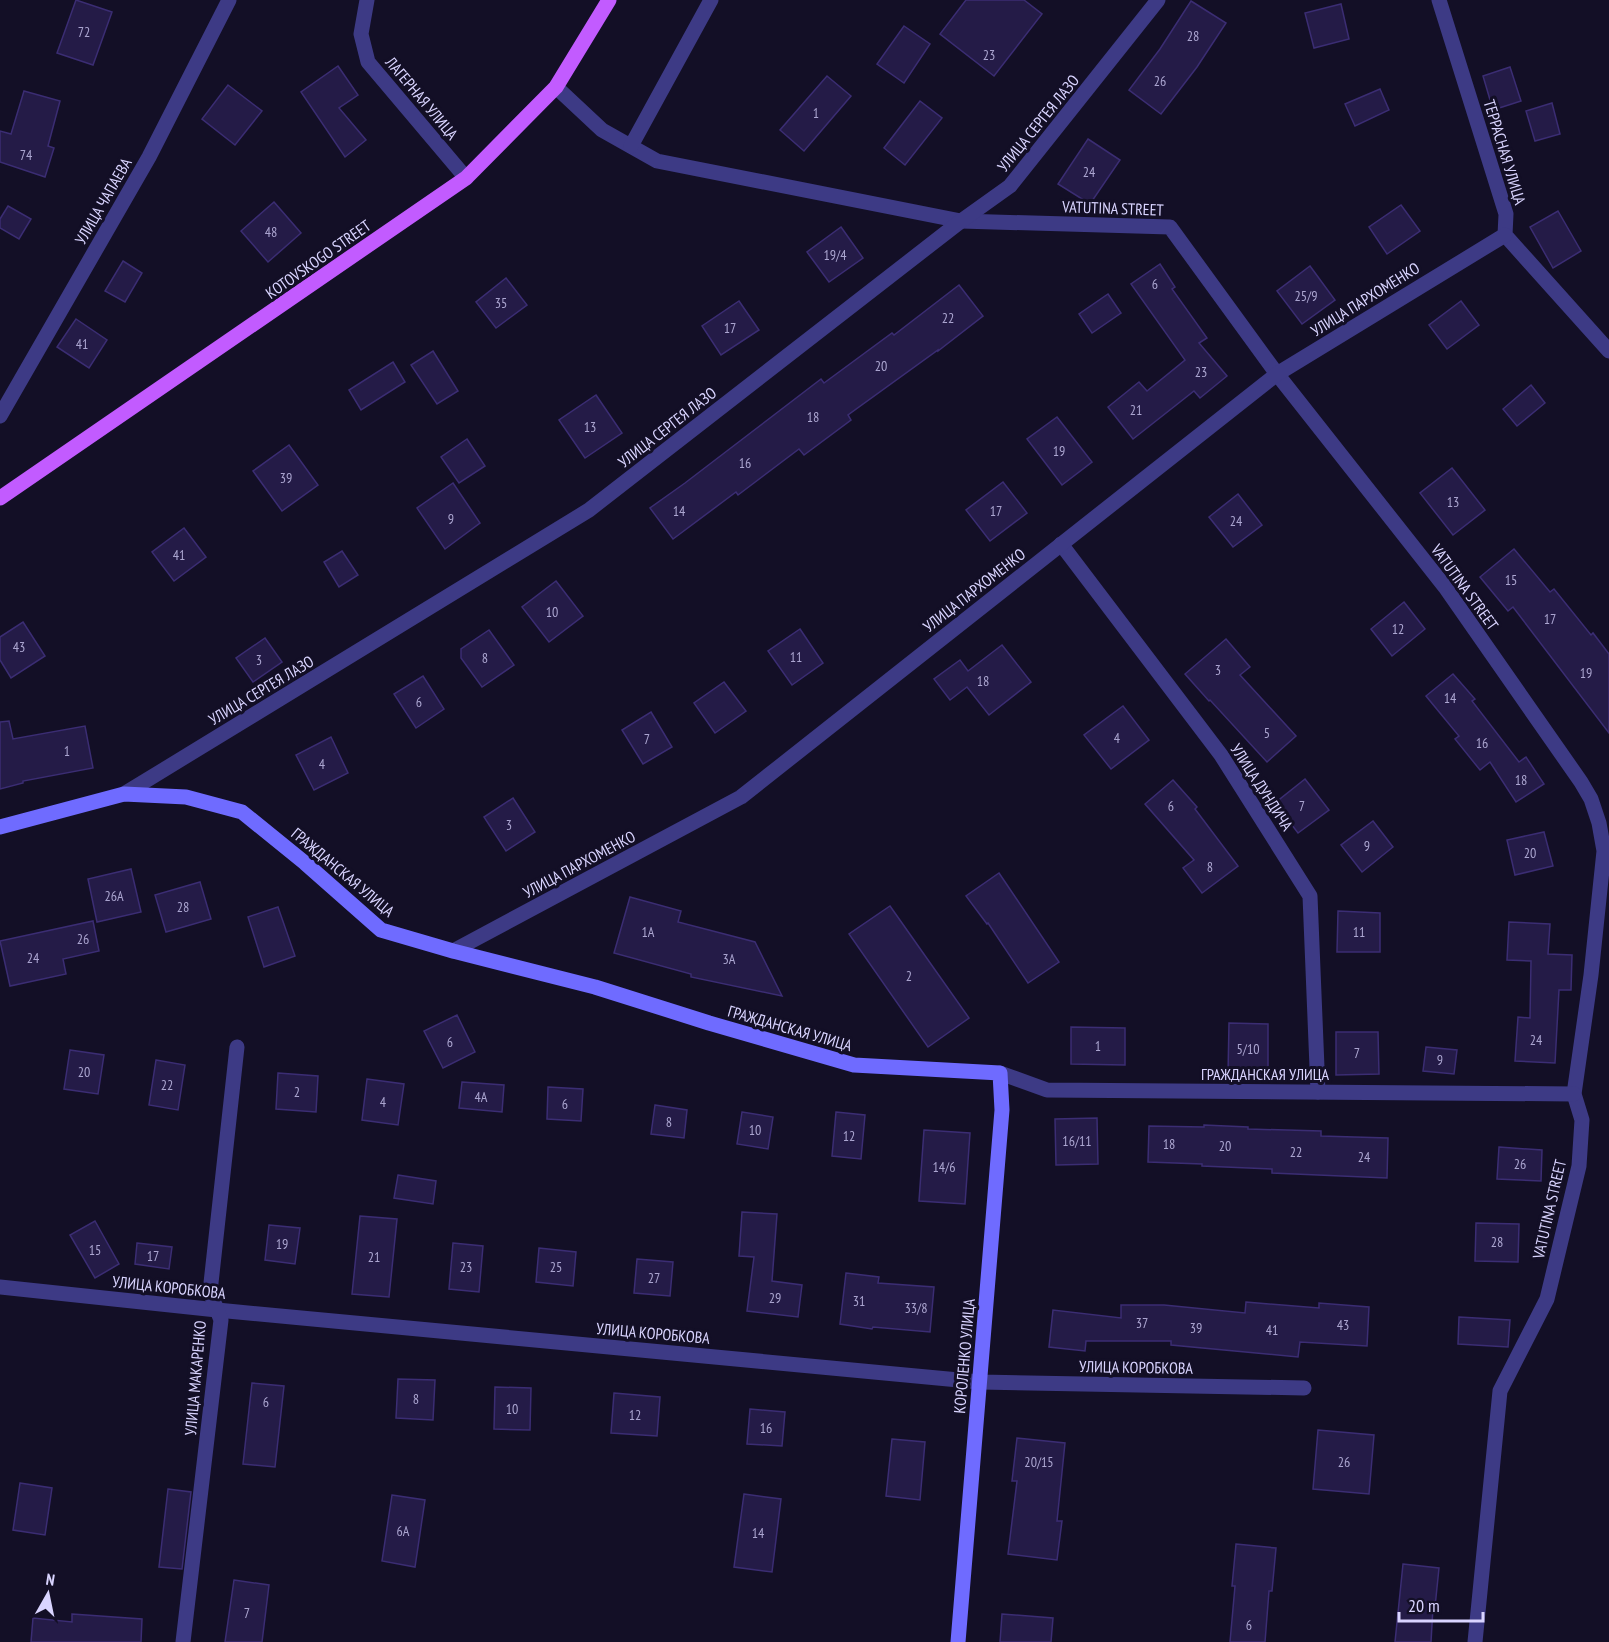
<svg xmlns="http://www.w3.org/2000/svg" width="1609" height="1642" viewBox="0 0 1609 1642" font-family="'PT Sans Narrow',sans-serif">
  <style>
    .building { fill: #241b47; stroke: #3b2d73; stroke-width: 1.5 }
    .lines { fill: none; stroke-linecap: round; stroke-linejoin: round }
    .street { stroke: #3d3a85; stroke-width: 15 }
    .secondary { stroke: #6f6bff; stroke-width: 15 }
    .primary { stroke: #c25bff; stroke-width: 15 }
    .labels { text-anchor: middle; dominant-baseline: central; stroke-width: 6; stroke-linejoin: round; paint-order: stroke }
    .number-label { font-size: 14px; fill: #aca6d1 }
    .street-label { font-size: 16px; fill: #d9d4ff; stroke: #130f26 }
  </style>
  <rect width="100%" height="100%" fill="#130f26"/>
  <g class="building">
    <polygon points="76,0 112,12 93,65 57,53"/>
    <polygon points="966,0 1024,0 1042,14 994,76 940,34"/>
    <polygon points="1191,1 1226,23 1197,67 1161,114 1129,90 1160,49"/>
    <polygon points="1341,4 1349,39 1314,48 1305,13"/>
    <polygon points="904,26 930,44 904,83 877,64"/>
    <polygon points="338,66 358,95 339,108 366,140 345,157 301,92"/>
    <polygon points="1510,67 1521,101 1493,110 1483,76"/>
    <polygon points="827,76 851,96 804,151 780,130"/>
    <polygon points="228,85 262,111 235,145 202,119"/>
    <polygon points="1380,89 1389,110 1355,126 1345,104"/>
    <polygon points="24,91 60,101 48,146 54,148 45,177 0,162 0,131 11,134"/>
    <polygon points="920,101 942,118 905,165 884,148"/>
    <polygon points="1552,103 1560,134 1535,141 1526,111"/>
    <polygon points="1088,139 1120,160 1090,204 1058,184"/>
    <polygon points="274,202 301,233 268,262 241,231"/>
    <polygon points="1401,205 1420,231 1387,254 1369,227"/>
    <polygon points="8,206 31,219 19,239 0,228 0,219"/>
    <polygon points="1558,211 1581,251 1553,268 1530,227"/>
    <polygon points="841,227 863,258 829,282 807,252"/>
    <polygon points="123,261 142,273 125,302 105,291"/>
    <polygon points="1160,264 1175,287 1172,289 1207,338 1199,343 1227,376 1200,398 1194,391 1133,439 1108,407 1139,382 1147,391 1185,360 1131,284"/>
    <polygon points="1310,266 1335,300 1302,324 1277,291"/>
    <polygon points="506,278 527,305 496,328 476,302"/>
    <polygon points="959,285 983,316 938,351 938,350 848,415 851,420 804,455 799,449 738,495 736,492 673,539 650,508 685,483 821,379 824,383 892,333 894,335"/>
    <polygon points="1108,294 1121,313 1092,333 1079,314"/>
    <polygon points="739,301 759,330 721,355 702,326"/>
    <polygon points="1461,301 1479,325 1447,349 1429,325"/>
    <polygon points="76,319 107,340 89,368 57,347"/>
    <polygon points="433,351 458,391 437,404 411,365"/>
    <polygon points="393,362 405,382 361,410 349,390"/>
    <polygon points="1531,385 1545,403 1517,426 1503,409"/>
    <polygon points="596,395 622,433 585,458 559,420"/>
    <polygon points="1057,417 1092,462 1062,485 1027,439"/>
    <polygon points="467,439 485,466 459,483 441,457"/>
    <polygon points="289,445 318,485 282,511 253,471"/>
    <polygon points="1452,468 1485,510 1453,535 1420,493"/>
    <polygon points="1003,482 1027,513 990,541 966,510"/>
    <polygon points="453,483 480,523 445,549 417,508"/>
    <polygon points="1238,494 1262,525 1233,547 1209,517"/>
    <polygon points="184,528 206,557 174,581 152,552"/>
    <polygon points="1514,549 1550,592 1554,589 1591,635 1593,633 1609,654 1609,733 1513,607 1508,611 1480,577"/>
    <polygon points="342,551 358,575 339,587 324,562"/>
    <polygon points="556,581 583,616 549,642 522,607"/>
    <polygon points="1404,602 1425,629 1392,656 1371,629"/>
    <polygon points="23,622 45,656 11,678 0,660 0,637"/>
    <polygon points="800,629 823,663 792,685 768,651"/>
    <polygon points="489,630 514,665 482,687 461,658 461,649"/>
    <polygon points="265,638 282,662 253,682 236,658"/>
    <polygon points="1226,639 1250,667 1240,675 1296,736 1267,762 1210,700 1209,701 1185,674"/>
    <polygon points="1002,645 1031,682 989,715 967,687 950,700 934,679 960,660 968,671"/>
    <polygon points="1453,674 1475,699 1472,701 1519,762 1526,757 1544,784 1516,802 1490,762 1480,770 1455,739 1459,736 1426,696"/>
    <polygon points="423,676 444,709 416,728 394,694"/>
    <polygon points="724,682 746,711 715,733 694,703"/>
    <polygon points="1123,706 1149,740 1111,769 1084,735"/>
    <polygon points="651,712 672,747 643,764 622,730"/>
    <polygon points="9,721 13,739 85,726 93,768 23,781 23,783 0,789 0,722"/>
    <polygon points="331,737 348,773 314,790 296,755"/>
    <polygon points="1305,779 1329,810 1298,833 1275,803"/>
    <polygon points="1173,780 1197,807 1195,809 1238,866 1202,893 1183,868 1194,860 1145,804"/>
    <polygon points="513,798 535,832 506,851 484,817"/>
    <polygon points="1373,821 1393,847 1362,872 1341,845"/>
    <polygon points="1544,832 1553,866 1515,875 1507,840"/>
    <polygon points="131,869 141,912 97,922 88,879"/>
    <polygon points="999,873 1059,962 1028,983 988,923 987,924 966,896"/>
    <polygon points="200,882 211,919 166,932 155,895"/>
    <polygon points="630,897 681,911 678,922 755,942 782,996 691,977 691,974 614,953"/>
    <polygon points="890,906 969,1018 928,1047 849,934"/>
    <polygon points="278,907 295,956 264,967 248,917"/>
    <polygon points="1338,911 1380,913 1380,952 1337,952"/>
    <polygon points="93,921 99,951 63,959 66,974 10,986 0,941"/>
    <polygon points="1509,922 1550,924 1548,954 1572,955 1571,990 1559,990 1555,1063 1515,1061 1518,1017 1530,1018 1531,961 1507,960"/>
    <polygon points="457,1015 475,1052 443,1068 424,1031"/>
    <polygon points="1229,1023 1268,1024 1268,1075 1228,1074"/>
    <polygon points="1071,1027 1125,1028 1125,1065 1071,1064"/>
    <polygon points="1336,1032 1378,1032 1379,1074 1336,1075"/>
    <polygon points="1426,1047 1457,1050 1454,1074 1423,1071"/>
    <polygon points="70,1050 104,1055 98,1094 64,1089"/>
    <polygon points="156,1060 185,1065 178,1110 149,1105"/>
    <polygon points="278,1073 318,1076 316,1112 276,1109"/>
    <polygon points="367,1079 404,1084 398,1125 362,1120"/>
    <polygon points="462,1082 504,1085 502,1112 459,1108"/>
    <polygon points="548,1087 583,1089 581,1121 547,1119"/>
    <polygon points="655,1105 687,1110 684,1138 651,1134"/>
    <polygon points="742,1112 773,1117 768,1149 737,1144"/>
    <polygon points="836,1112 865,1115 861,1159 832,1156"/>
    <polygon points="1097,1118 1098,1164 1056,1165 1055,1119"/>
    <polygon points="1204,1125 1248,1127 1248,1129 1321,1131 1321,1136 1388,1138 1387,1178 1272,1173 1272,1169 1202,1166 1202,1164 1148,1162 1149,1126 1204,1127"/>
    <polygon points="924,1130 970,1133 965,1204 919,1201"/>
    <polygon points="1499,1147 1542,1150 1541,1181 1497,1179"/>
    <polygon points="398,1175 436,1181 433,1204 394,1198"/>
    <polygon points="742,1212 777,1214 772,1281 802,1285 798,1317 747,1311 754,1257 739,1256"/>
    <polygon points="360,1216 397,1219 389,1297 352,1294"/>
    <polygon points="95,1221 119,1264 95,1278 70,1235"/>
    <polygon points="1476,1223 1519,1224 1518,1262 1475,1261"/>
    <polygon points="269,1225 300,1228 295,1264 265,1260"/>
    <polygon points="137,1243 172,1247 169,1269 135,1264"/>
    <polygon points="453,1243 483,1246 479,1292 449,1289"/>
    <polygon points="539,1248 576,1252 573,1286 536,1282"/>
    <polygon points="637,1259 673,1262 670,1296 634,1293"/>
    <polygon points="846,1273 879,1277 878,1283 934,1287 930,1332 873,1327 872,1329 840,1324"/>
    <polygon points="1246,1302 1319,1308 1319,1303 1369,1307 1367,1346 1300,1342 1298,1357 1171,1345 1171,1341 1086,1341 1085,1351 1049,1347 1053,1310 1121,1318 1121,1305 1164,1305 1245,1313"/>
    <polygon points="1459,1317 1510,1320 1508,1347 1458,1344"/>
    <polygon points="398,1379 435,1380 433,1420 396,1418"/>
    <polygon points="252,1383 284,1386 275,1467 243,1464"/>
    <polygon points="495,1387 531,1388 530,1430 494,1429"/>
    <polygon points="614,1393 660,1397 657,1436 611,1433"/>
    <polygon points="750,1409 785,1412 782,1446 747,1444"/>
    <polygon points="1318,1430 1374,1435 1369,1494 1313,1489"/>
    <polygon points="1017,1438 1065,1443 1057,1521 1062,1521 1057,1560 1008,1554 1017,1481 1012,1481"/>
    <polygon points="892,1439 925,1442 920,1500 886,1496"/>
    <polygon points="20,1483 52,1488 45,1535 13,1530"/>
    <polygon points="168,1489 191,1492 182,1569 159,1567"/>
    <polygon points="744,1494 781,1499 772,1572 734,1567"/>
    <polygon points="392,1495 425,1500 415,1567 382,1561"/>
    <polygon points="1236,1544 1276,1548 1272,1591 1269,1591 1265,1642 1230,1642 1235,1586 1232,1586"/>
    <polygon points="1403,1564 1439,1568 1435,1607 1433,1607 1431,1642 1395,1642"/>
    <polygon points="234,1580 269,1585 262,1642 225,1642"/>
    <polygon points="72,1614 142,1619 141,1642 31,1642 33,1618 72,1622"/>
    <polygon points="1002,1614 1053,1618 1051,1642 1000,1642"/>
  </g>
  <g class="lines">
    <g class="street">
      <polyline points="367,0 361,34 368,62 466,178"/>
      <polyline points="1439,0 1506,214 1505,235 1609,351"/>
      <polyline points="556,87 602,130 657,161 961,221 1170,227 1277,374 1445,587 1581,782 1591,799 1599,823 1604,851 1591,975 1574,1094 1582,1120 1579,1166 1547,1299 1500,1391 1475,1642"/>
      <polyline points="631,146 711,0"/>
      <polyline points="0,416 149,157 229,0"/>
      <polyline points="1061,544 1221,755 1310,896 1318,1092"/>
      <polyline points="124,794 589,510 961,221 1010,186 1158,0"/>
      <polyline points="453,951 741,797 1277,374 1505,235"/>
      <polyline points="1000,1073 1047,1090 1574,1094"/>
      <polyline points="0,1287 217,1310 980,1382 1304,1388"/>
      <polyline points="183,1642 221,1320 210,1292 237,1047"/>
    </g>
    <polyline class="secondary" points="0,827 124,794 186,797 242,812 305,863 381,930 453,951 595,987 709,1023 854,1065 1000,1073 1002,1110 958,1642"/>
    <polyline class="primary" points="0,498 466,178 556,87 609,0"/>
  </g>
  <g class="labels">
    <g class="number-label">
      <text x="84" y="32">72</text>
      <text x="1193" y="36">28</text>
      <text x="989" y="55">23</text>
      <text x="1160" y="81">26</text>
      <text x="816" y="113">1</text>
      <text x="26" y="155">74</text>
      <text x="1089" y="172">24</text>
      <text x="271" y="232">48</text>
      <text x="835" y="255">19/4</text>
      <text x="1155" y="284">6</text>
      <text x="1306" y="296">25/9</text>
      <text x="501" y="303">35</text>
      <text x="948" y="318">22</text>
      <text x="730" y="328">17</text>
      <text x="82" y="344">41</text>
      <text x="881" y="366">20</text>
      <text x="1201" y="372">23</text>
      <text x="1136" y="410">21</text>
      <text x="813" y="417">18</text>
      <text x="590" y="427">13</text>
      <text x="1059" y="451">19</text>
      <text x="745" y="463">16</text>
      <text x="286" y="478">39</text>
      <text x="1453" y="502">13</text>
      <text x="679" y="511">14</text>
      <text x="996" y="511">17</text>
      <text x="451" y="519">9</text>
      <text x="1236" y="521">24</text>
      <text x="179" y="555">41</text>
      <text x="1511" y="580">15</text>
      <text x="552" y="612">10</text>
      <text x="1550" y="619">17</text>
      <text x="1398" y="629">12</text>
      <text x="19" y="647">43</text>
      <text x="796" y="657">11</text>
      <text x="485" y="658">8</text>
      <text x="259" y="660">3</text>
      <text x="1218" y="670">3</text>
      <text x="1586" y="673">19</text>
      <text x="983" y="681">18</text>
      <text x="1450" y="698">14</text>
      <text x="419" y="702">6</text>
      <text x="1267" y="733">5</text>
      <text x="1117" y="738">4</text>
      <text x="647" y="739">7</text>
      <text x="1482" y="743">16</text>
      <text x="67" y="751">1</text>
      <text x="322" y="764">4</text>
      <text x="1521" y="780">18</text>
      <text x="1171" y="806">6</text>
      <text x="1302" y="806">7</text>
      <text x="509" y="825">3</text>
      <text x="1367" y="846">9</text>
      <text x="1530" y="853">20</text>
      <text x="1210" y="867">8</text>
      <text x="114" y="896">26А</text>
      <text x="183" y="907">28</text>
      <text x="648" y="932">1А</text>
      <text x="1359" y="932">11</text>
      <text x="83" y="939">26</text>
      <text x="33" y="958">24</text>
      <text x="729" y="959">3А</text>
      <text x="909" y="976">2</text>
      <text x="1536" y="1040">24</text>
      <text x="450" y="1042">6</text>
      <text x="1098" y="1046">1</text>
      <text x="1248" y="1049">5/10</text>
      <text x="1357" y="1053">7</text>
      <text x="1440" y="1060">9</text>
      <text x="84" y="1072">20</text>
      <text x="167" y="1085">22</text>
      <text x="297" y="1092">2</text>
      <text x="481" y="1097">4А</text>
      <text x="383" y="1102">4</text>
      <text x="565" y="1104">6</text>
      <text x="669" y="1122">8</text>
      <text x="755" y="1130">10</text>
      <text x="849" y="1136">12</text>
      <text x="1077" y="1141">16/11</text>
      <text x="1169" y="1144">18</text>
      <text x="1225" y="1146">20</text>
      <text x="1296" y="1152">22</text>
      <text x="1364" y="1157">24</text>
      <text x="1520" y="1164">26</text>
      <text x="944" y="1167">14/6</text>
      <text x="1497" y="1242">28</text>
      <text x="282" y="1244">19</text>
      <text x="95" y="1250">15</text>
      <text x="153" y="1256">17</text>
      <text x="374" y="1257">21</text>
      <text x="466" y="1267">23</text>
      <text x="556" y="1267">25</text>
      <text x="654" y="1278">27</text>
      <text x="775" y="1298">29</text>
      <text x="859" y="1301">31</text>
      <text x="916" y="1308">33/8</text>
      <text x="1142" y="1323">37</text>
      <text x="1343" y="1325">43</text>
      <text x="1196" y="1328">39</text>
      <text x="1272" y="1330">41</text>
      <text x="416" y="1399">8</text>
      <text x="266" y="1402">6</text>
      <text x="512" y="1409">10</text>
      <text x="635" y="1415">12</text>
      <text x="766" y="1428">16</text>
      <text x="1039" y="1462">20/15</text>
      <text x="1344" y="1462">26</text>
      <text x="403" y="1531">6А</text>
      <text x="758" y="1533">14</text>
      <text x="247" y="1613">7</text>
      <text x="1249" y="1625">6</text>
    </g>
    <g class="street-label">
      <text transform="translate(422 98) rotate(50)">ЛАГЕРНАЯ УЛИЦА</text>
      <text transform="translate(1038 123) rotate(-51)">УЛИЦА СЕРГЕЯ ЛАЗО</text>
      <text transform="translate(1505 152) rotate(73)">ТЕРРАСНАЯ УЛИЦА</text>
      <text transform="translate(103 201) rotate(-60)">УЛИЦА ЧАПАЕВА</text>
      <text transform="translate(1113 208) rotate(2)">VATUTINA STREET</text>
      <text transform="translate(318 259) rotate(-35)">KOTOVSKOGO STREET</text>
      <text transform="translate(1365 299) rotate(-32)">УЛИЦА ПАРХОМЕНКО</text>
      <text transform="translate(667 427) rotate(-38)">УЛИЦА СЕРГЕЯ ЛАЗО</text>
      <text transform="translate(1465 587) rotate(54)">VATUTINA STREET</text>
      <text transform="translate(974 590) rotate(-38)">УЛИЦА ПАРХОМЕНКО</text>
      <text transform="translate(261 690) rotate(-31)">УЛИЦА СЕРГЕЯ ЛАЗО</text>
      <text transform="translate(1262 787) rotate(57)">УЛИЦА ДУНДИЧА</text>
      <text transform="translate(579 864) rotate(-28)">УЛИЦА ПАРХОМЕНКО</text>
      <text transform="translate(343 872) rotate(40)">ГРАЖДАНСКАЯ УЛИЦА</text>
      <text transform="translate(790 1028) rotate(16)">ГРАЖДАНСКАЯ УЛИЦА</text>
      <text x="1265" y="1074">ГРАЖДАНСКАЯ УЛИЦА</text>
      <text transform="translate(1549 1209) rotate(-77)">VATUTINA STREET</text>
      <text transform="translate(169 1287) rotate(6)">УЛИЦА КОРОБКОВА</text>
      <text transform="translate(653 1333) rotate(5)">УЛИЦА КОРОБКОВА</text>
      <text transform="translate(964 1356) rotate(-85)">КОРОЛЕНКО УЛИЦА</text>
      <text transform="translate(1136 1367) rotate(1)">УЛИЦА КОРОБКОВА</text>
      <text transform="translate(195 1378) rotate(-85)">УЛИЦА МАКАРЕНКО</text>
    </g>
  </g>
  <g transform="translate(48 1594) rotate(9)" stroke="#130f26" stroke-width="4.5" paint-order="stroke">
  <path d="M0-4.5L10 22L0 15L-10 22Z" fill="#d9d4ff"/>
  <text y="-9" font-size="16" font-weight="bold" text-anchor="middle" fill="#d9d4ff">N</text>
  </g>
  <path d="M1399 1612v9h84v-9" fill="none" stroke="#d9d4ff" stroke-width="3"/>
  <text x="1408" y="1612" font-size="18" fill="#d9d4ff" stroke="#130f26" stroke-width="4.5" paint-order="stroke">20 m</text>
</svg>
